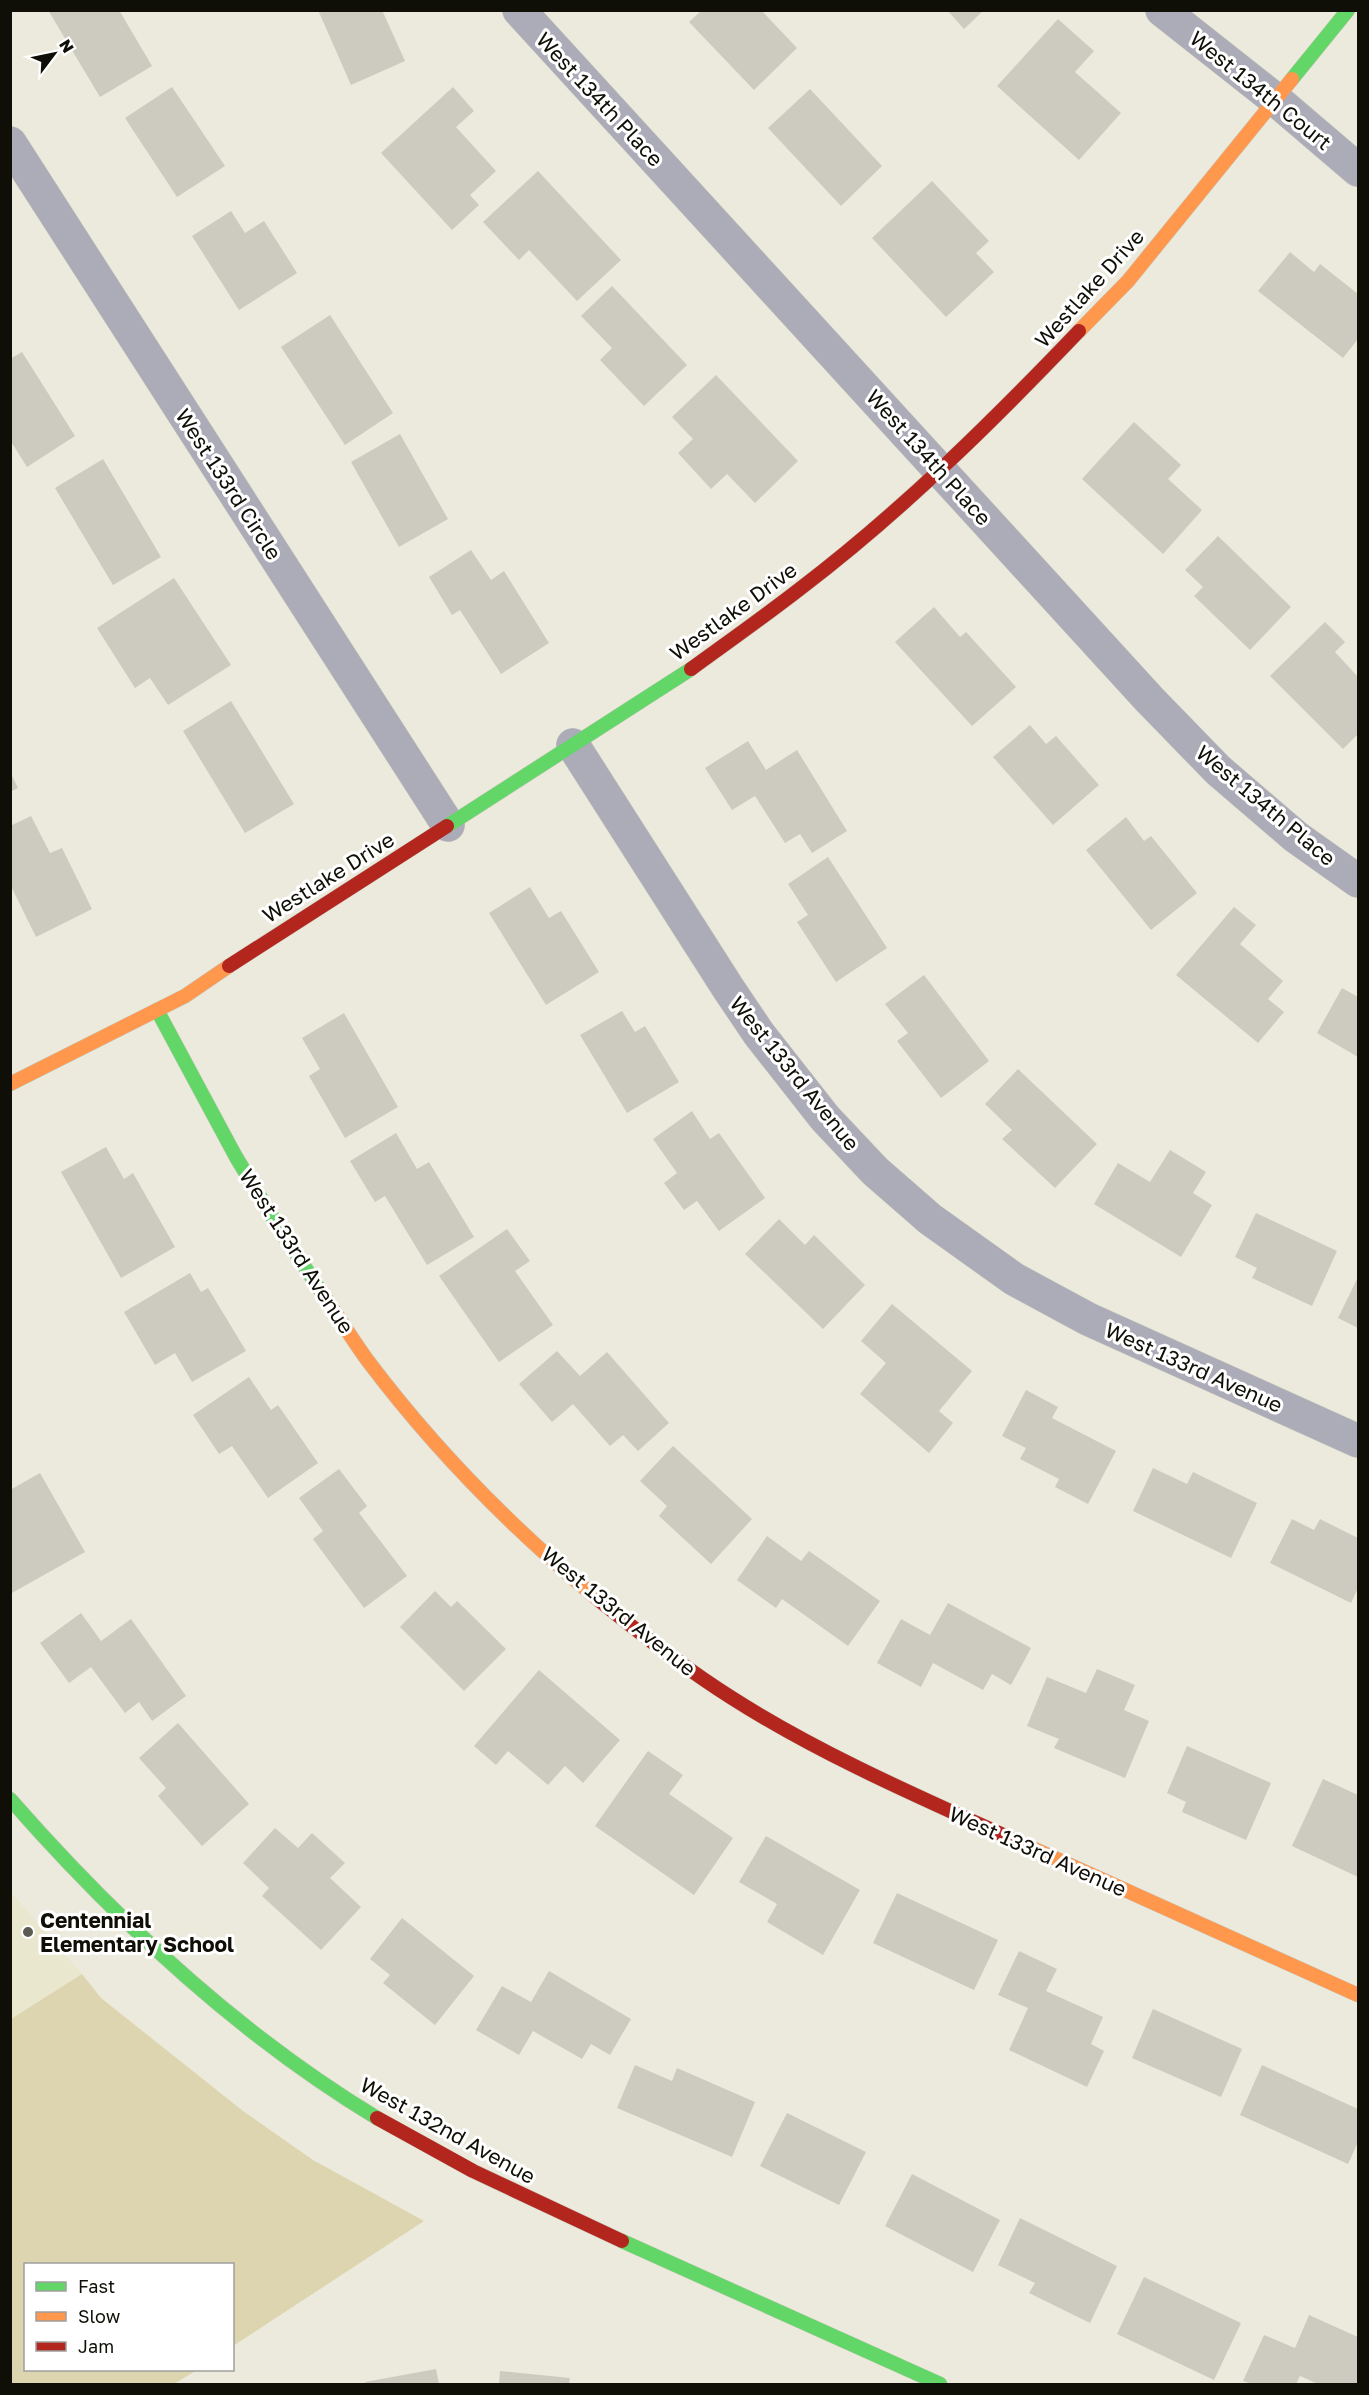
<svg xmlns="http://www.w3.org/2000/svg" width="1369" height="2395" viewBox="0 0 1369 2395" font-family="'Golos Text',sans-serif">
  <style>
    .built { fill: #eae7cf }
    .green { fill: #dcd5af }
    .building { fill: #cdcbc0 }
    .lines { fill: none; stroke-linecap: round; stroke-linejoin: round }
    .street-casing { stroke: #c7c6bc; stroke-width: 34 }
    .fast-casing { stroke: #c7c6bc; stroke-width: 15 }
    .slow-casing { stroke: #c7c6bc; stroke-width: 15 }
    .jam-casing { stroke: #c7c6bc; stroke-width: 15 }
    .street { stroke: #acacb9; stroke-width: 33 }
    .fast { stroke: #63d668; stroke-width: 14 }
    .slow { stroke: #ff974d; stroke-width: 14 }
    .jam { stroke: #b3261e; stroke-width: 14 }
    .poi-dot { fill: #5d5c52; stroke: #fff; stroke-width: 2 }
    .labels { text-anchor: middle; dominant-baseline: central; stroke-width: 6; stroke-linejoin: round; paint-order: stroke }
    .street-label { font-size: 21px; fill: #100f07; stroke: #fff }
    .poi-label { font-size: 21px; font-weight: bold; fill: #100f07; stroke: #fff; text-anchor: start }
  </style>
  <rect width="100%" height="100%" fill="#eceadc"/>
  <polygon class="built" points="10,1891 82,1974 11,2019 10,2019"/>
  <polygon class="green" points="82,1974 101,1998 243,2111 313,2160 424,2221 233,2346 232,2264 26,2264 26,2370 197,2370 174,2384 11,2384 11,2019"/>
  <g class="building">
    <polygon points="48,10 119,10 152,66 100,97"/>
    <polygon points="318,10 382,10 405,61 351,85"/>
    <polygon points="702,10 761,10 797,48 754,90 689,22"/>
    <polygon points="947,10 984,10 964,29"/>
    <polygon points="1058,19 1094,51 1075,72 1121,113 1079,160 997,86"/>
    <polygon points="172,87 225,166 177,197 125,118"/>
    <polygon points="453,87 474,111 456,127 496,171 470,195 479,205 452,230 381,153"/>
    <polygon points="810,89 882,166 841,206 768,128"/>
    <polygon points="538,171 621,260 577,301 529,250 519,260 483,222"/>
    <polygon points="932,181 989,241 976,253 994,272 946,317 872,238"/>
    <polygon points="231,211 245,233 264,221 297,273 239,310 192,236"/>
    <polygon points="1290,252 1314,272 1320,264 1358,294 1358,339 1343,358 1258,291"/>
    <polygon points="612,286 687,365 644,406 600,360 612,348 581,316"/>
    <polygon points="330,315 393,413 345,445 281,347"/>
    <polygon points="22,352 75,436 27,467 10,440 10,359"/>
    <polygon points="716,375 798,461 755,503 727,474 711,489 678,453 693,439 672,417"/>
    <polygon points="1134,422 1181,465 1168,479 1202,510 1163,554 1082,479"/>
    <polygon points="400,434 448,519 399,547 351,462"/>
    <polygon points="103,459 161,557 113,585 55,488"/>
    <polygon points="1218,536 1291,607 1250,650 1194,596 1203,587 1185,570"/>
    <polygon points="471,550 491,580 504,571 549,643 501,674 460,610 452,615 429,577"/>
    <polygon points="174,578 231,665 168,705 150,678 135,688 97,628"/>
    <polygon points="934,607 960,637 966,632 1016,687 972,726 895,642"/>
    <polygon points="1325,622 1345,642 1335,652 1358,677 1358,734 1343,749 1270,676"/>
    <polygon points="231,701 294,804 245,833 183,731"/>
    <polygon points="1030,725 1046,744 1056,736 1099,785 1053,825 993,757"/>
    <polygon points="748,741 766,770 797,750 847,831 812,853 800,834 785,843 755,796 732,810 705,768"/>
    <polygon points="10,772 18,788 10,792"/>
    <polygon points="31,816 50,853 62,848 92,909 36,937 10,884 10,826"/>
    <polygon points="1126,817 1144,841 1151,836 1197,893 1151,930 1086,850"/>
    <polygon points="828,857 887,948 836,982 797,922 808,915 788,884"/>
    <polygon points="530,887 549,918 561,911 599,972 546,1005 489,913"/>
    <polygon points="1234,907 1256,925 1240,944 1283,981 1268,999 1284,1012 1258,1043 1176,975"/>
    <polygon points="924,975 989,1061 941,1098 897,1041 908,1033 885,1004"/>
    <polygon points="1342,988 1358,997 1358,1057 1317,1033"/>
    <polygon points="622,1011 635,1032 645,1026 679,1082 627,1113 580,1035"/>
    <polygon points="344,1013 398,1107 345,1138 309,1076 320,1069 302,1038"/>
    <polygon points="1018,1069 1097,1144 1055,1188 1002,1139 1012,1130 985,1104"/>
    <polygon points="692,1111 710,1139 719,1133 765,1198 719,1231 697,1201 684,1210 664,1183 677,1173 653,1139"/>
    <polygon points="396,1133 417,1169 429,1162 474,1237 427,1265 385,1196 375,1202 350,1161"/>
    <polygon points="106,1147 124,1179 133,1173 175,1247 121,1278 61,1172"/>
    <polygon points="1170,1150 1206,1172 1193,1193 1212,1205 1181,1257 1094,1204 1118,1163 1150,1182"/>
    <polygon points="1256,1213 1337,1251 1312,1306 1252,1278 1257,1268 1235,1257"/>
    <polygon points="779,1219 805,1245 814,1235 865,1285 823,1329 745,1254"/>
    <polygon points="507,1229 530,1261 515,1271 553,1325 499,1362 439,1276"/>
    <polygon points="190,1273 201,1292 208,1288 246,1351 192,1382 175,1353 155,1365 124,1312"/>
    <polygon points="1358,1277 1358,1328 1338,1318"/>
    <polygon points="892,1304 972,1371 939,1411 953,1423 929,1453 860,1394 886,1363 861,1341"/>
    <polygon points="557,1351 580,1376 607,1352 669,1423 638,1451 623,1435 610,1446 573,1404 552,1422 519,1384"/>
    <polygon points="249,1377 271,1410 278,1405 318,1463 268,1498 232,1446 219,1454 193,1415"/>
    <polygon points="1026,1390 1058,1407 1052,1418 1116,1451 1088,1504 1055,1487 1059,1479 1020,1459 1026,1448 1002,1436"/>
    <polygon points="673,1446 752,1519 711,1564 659,1516 667,1506 640,1481"/>
    <polygon points="1153,1468 1187,1484 1193,1472 1257,1503 1231,1558 1133,1511"/>
    <polygon points="339,1469 367,1506 359,1513 407,1576 364,1608 313,1539 323,1531 299,1498"/>
    <polygon points="40,1473 85,1552 10,1594 10,1490"/>
    <polygon points="1292,1519 1314,1530 1320,1519 1358,1538 1358,1588 1351,1603 1270,1563"/>
    <polygon points="767,1536 801,1561 809,1551 880,1601 848,1646 782,1599 776,1608 737,1580"/>
    <polygon points="435,1591 451,1607 457,1601 506,1649 464,1691 400,1627"/>
    <polygon points="948,1603 1031,1648 1011,1685 992,1674 983,1690 933,1663 921,1687 877,1663 901,1619 930,1635"/>
    <polygon points="81,1613 101,1641 131,1619 186,1696 152,1721 139,1702 125,1713 91,1667 69,1683 40,1643"/>
    <polygon points="1097,1669 1135,1685 1124,1710 1149,1721 1125,1778 1054,1748 1059,1739 1027,1726 1047,1677 1086,1693"/>
    <polygon points="539,1670 620,1740 583,1783 565,1766 548,1785 508,1751 496,1765 474,1746"/>
    <polygon points="178,1723 249,1804 202,1846 158,1796 166,1788 139,1758"/>
    <polygon points="1187,1746 1271,1783 1246,1840 1182,1812 1186,1802 1167,1793"/>
    <polygon points="648,1751 683,1775 669,1794 733,1838 694,1895 595,1826"/>
    <polygon points="1323,1779 1358,1795 1358,1877 1292,1846"/>
    <polygon points="275,1828 298,1848 312,1833 345,1863 330,1878 361,1907 321,1950 262,1896 269,1888 243,1863"/>
    <polygon points="766,1836 860,1890 823,1955 767,1922 777,1904 739,1882"/>
    <polygon points="897,1893 998,1940 974,1990 873,1943"/>
    <polygon points="402,1918 474,1976 435,2025 383,1983 390,1975 370,1959"/>
    <polygon points="1019,1951 1057,1969 1046,1991 1103,2017 1091,2044 1104,2051 1087,2087 1009,2050 1028,2008 998,1995"/>
    <polygon points="549,1971 631,2019 610,2055 591,2044 582,2059 533,2031 519,2055 476,2030 502,1986 531,2002"/>
    <polygon points="1153,2009 1242,2049 1221,2097 1132,2058"/>
    <polygon points="635,2065 672,2081 677,2068 755,2102 732,2157 617,2108"/>
    <polygon points="1262,2065 1358,2109 1358,2142 1348,2164 1240,2115"/>
    <polygon points="787,2113 866,2152 839,2205 760,2166"/>
    <polygon points="912,2174 1000,2220 973,2272 885,2226"/>
    <polygon points="1020,2218 1117,2266 1090,2323 1029,2293 1035,2283 998,2265"/>
    <polygon points="1144,2277 1241,2323 1214,2380 1117,2334"/>
    <polygon points="1309,2315 1358,2337 1358,2384 1318,2384 1300,2376 1296,2384 1252,2384 1243,2381 1264,2335 1295,2348"/>
    <polygon points="436,2369 439,2384 366,2384 365,2382"/>
    <polygon points="500,2371 570,2378 569,2384 499,2384"/>
  </g>
  <g class="lines">
    <defs>
      <g id="street">
        <polyline points="519,10 1149,699 1218,770 1296,837 1358,881"/>
        <polyline points="1162,10 1276,100 1358,170"/>
        <polyline points="10,143 448,825"/>
        <polyline points="573,745 728,988 759,1034 825,1118 875,1171 930,1219 1014,1279 1088,1319 1358,1441"/>
      </g>
      <g id="fast">
        <polyline points="1292,79 1348,10"/>
        <polyline points="447,826 691,669"/>
        <polyline points="157,1010 236,1157 279,1228 322,1293"/>
        <path d="M 10,1799 C 117,1921 238,2034 377,2118"/>
        <polyline points="622,2241 940,2384"/>
      </g>
      <g id="slow">
        <polyline points="1079,331 1128,281 1292,79"/>
        <polyline points="10,1084 185,996 229,966"/>
        <path d="M 322,1293 C 338,1316 352,1339 368,1361 C 435,1450 514,1530 600,1601"/>
        <polyline points="1012,1839 1358,1995"/>
      </g>
      <g id="jam">
        <path d="M 691,669 C 728,642 765,616 801,588 C 902,511 992,422 1079,331"/>
        <polyline points="229,966 447,826"/>
        <path d="M 600,1601 C 642,1635 686,1669 732,1698 C 820,1754 917,1796 1012,1839"/>
        <polyline points="377,2118 473,2171 622,2241"/>
      </g>
    </defs>
    <use href="#street" class="street-casing"/>
    <use href="#fast" class="fast-casing"/>
    <use href="#slow" class="slow-casing"/>
    <use href="#jam" class="jam-casing"/>
    <use href="#street" class="street"/>
    <use href="#fast" class="fast"/>
    <use href="#slow" class="slow"/>
    <use href="#jam" class="jam"/>
  </g>
  <circle class="poi-dot" cx="28" cy="1932" r="6"/>
  <g class="labels">
    <g class="street-label">
      <text transform="translate(1261 90) rotate(39)">West 134th Court</text>
      <text transform="translate(600 99) rotate(47)">West 134th Place</text>
      <text transform="translate(1089 288) rotate(-48)">Westlake Drive</text>
      <text transform="translate(929 457) rotate(48)">West 134th Place</text>
      <text transform="translate(229 484) rotate(57)">West 133rd Circle</text>
      <text transform="translate(733 611) rotate(-36)">Westlake Drive</text>
      <text transform="translate(1266 805) rotate(40)">West 134th Place</text>
      <text transform="translate(328 877) rotate(-32)">Westlake Drive</text>
      <text transform="translate(795 1073) rotate(51)">West 133rd Avenue</text>
      <text transform="translate(297 1251) rotate(57)">West 133rd Avenue</text>
      <text transform="translate(1194 1367) rotate(24)">West 133rd Avenue</text>
      <text transform="translate(619 1611) rotate(39)">West 133rd Avenue</text>
      <text transform="translate(1038 1851) rotate(24)">West 133rd Avenue</text>
      <text transform="translate(448 2130) rotate(29)">West 132nd Avenue</text>
    </g>
    <g class="poi-label">
      <text x="40" y="1920">Centennial<tspan x="40" dy="24">Elementary School</tspan></text>
    </g>
  </g>
  <rect width="1369" height="2395" fill="none" stroke="#100f07" stroke-width="24"/>
  <rect x="24" y="2263" width="210" height="108" fill="#ffffff" stroke="#9f9f9c" stroke-width="1.5"/>
  <rect x="36" y="2282" width="30" height="9" fill="#63d668" stroke="#9f9f9c" stroke-width="1.5"/>
  <text x="78" y="2293" font-size="18" fill="#100f07">Fast</text>
  <rect x="36" y="2312" width="30" height="9" fill="#ff974d" stroke="#9f9f9c" stroke-width="1.5"/>
  <text x="78" y="2323" font-size="18" fill="#100f07">Slow</text>
  <rect x="36" y="2342" width="30" height="9" fill="#b3261e" stroke="#9f9f9c" stroke-width="1.5"/>
  <text x="78" y="2353" font-size="18" fill="#100f07">Jam</text>
  <g transform="translate(54 54) rotate(58)" stroke="#ffffff" stroke-width="4.5" paint-order="stroke">
  <path d="M0-4.5L10 22L0 15L-10 22Z" fill="#100f07"/>
  <text y="-9" font-size="16" font-weight="bold" text-anchor="middle" fill="#100f07">N</text>
  </g>
</svg>
